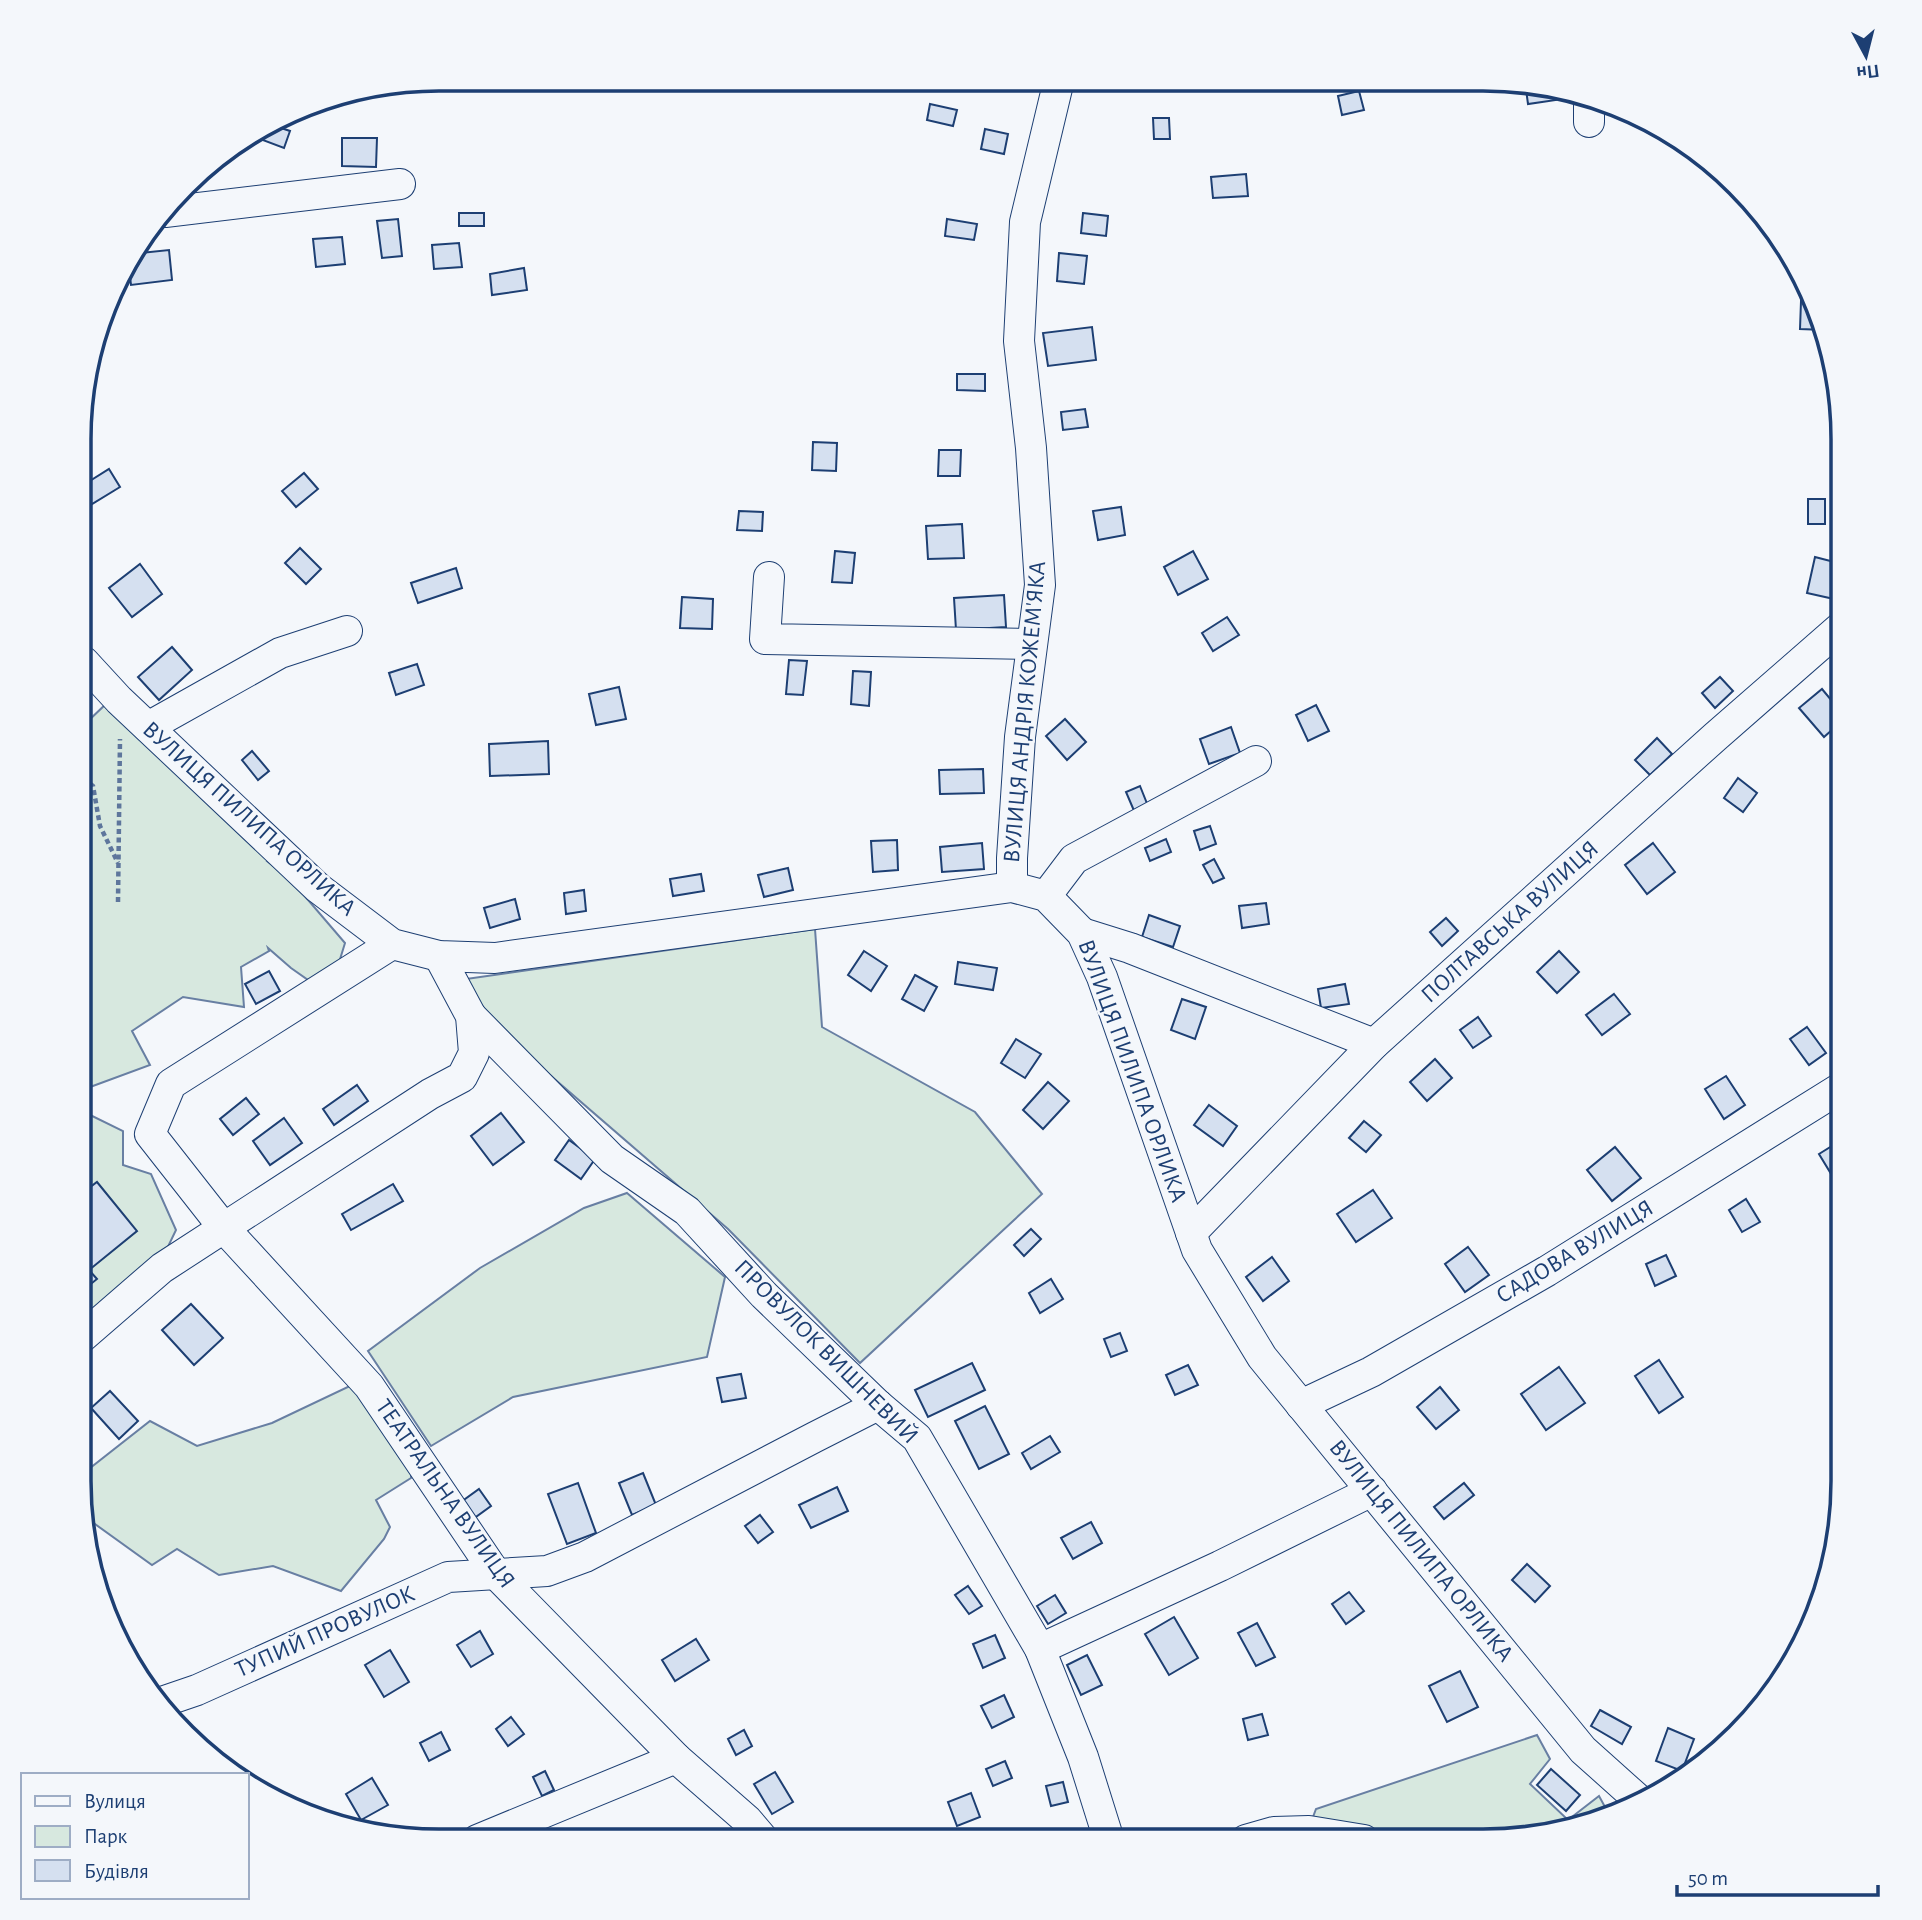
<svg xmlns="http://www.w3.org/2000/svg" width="1922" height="1920" viewBox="0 0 1922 1920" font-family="'Alegreya Sans',sans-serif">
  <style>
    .green { fill: #d7e8df; stroke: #687fa3; stroke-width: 2 }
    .building { fill: #d5e0f0; stroke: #1d3f73; stroke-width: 2 }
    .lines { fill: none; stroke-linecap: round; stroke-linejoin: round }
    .minor-casing { stroke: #1d3f73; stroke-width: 32 }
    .path { stroke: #5e769c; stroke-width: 4.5; stroke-dasharray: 5 3.5; stroke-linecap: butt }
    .minor { stroke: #f4f7fb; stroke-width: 30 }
    .labels { text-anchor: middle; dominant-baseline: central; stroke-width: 5; stroke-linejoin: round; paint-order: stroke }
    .street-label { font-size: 24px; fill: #1d3f73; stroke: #f4f7fb }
    .rim { fill: none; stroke: #1d3f73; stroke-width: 3.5 }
  </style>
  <rect width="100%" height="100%" fill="#f4f7fb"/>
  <g class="green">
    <polygon points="108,702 270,857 267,861 291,880 345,943 337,969 311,982 291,968 268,948 269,951 241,967 244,1007 183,997 132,1031 150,1065 82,1090 84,725"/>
    <polygon points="815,929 822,1027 975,1112 1042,1194 860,1363 728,1229 492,1025 466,979"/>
    <polygon points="82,1111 123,1131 123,1165 151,1174 176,1230 164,1255 80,1328"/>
    <polygon points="627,1193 725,1277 707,1357 513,1397 431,1446 368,1351 480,1268 584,1208"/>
    <polygon points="354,1384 411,1463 411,1478 376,1500 390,1527 384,1539 341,1591 273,1566 219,1575 177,1549 152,1565 81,1514 80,1505 80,1476 150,1421 197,1446 272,1423"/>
    <polygon points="1537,1735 1550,1759 1530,1784 1568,1820 1599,1796 1610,1816 1599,1822 1507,1840 1421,1840 1313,1817 1316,1809"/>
  </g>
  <g class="building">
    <polygon points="1003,80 1023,80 1023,87 1002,86"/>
    <polygon points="1525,82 1530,82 1554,90 1556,100 1528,104"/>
    <polygon points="1359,91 1364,110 1342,115 1338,96"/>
    <polygon points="930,104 957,110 953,126 927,120"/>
    <polygon points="1153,118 1169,118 1170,139 1154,139"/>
    <polygon points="275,126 290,131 284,148 260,139 262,133"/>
    <polygon points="985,129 1008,134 1004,154 981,149"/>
    <polygon points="342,138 377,138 376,167 342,166"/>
    <polygon points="1246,174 1248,196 1213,198 1211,177"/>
    <rect x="459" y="213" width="25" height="13"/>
    <polygon points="1083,213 1108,216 1106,236 1081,233"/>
    <polygon points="398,219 402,256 382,258 377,221"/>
    <polygon points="947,219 977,224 974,240 945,236"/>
    <polygon points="342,237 345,264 316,267 313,239"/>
    <polygon points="459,243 462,267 434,269 432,245"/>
    <polygon points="169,250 172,280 131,285 128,258 131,254"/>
    <polygon points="1059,253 1087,256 1084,284 1057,281"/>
    <polygon points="524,268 527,290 492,295 490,274"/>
    <polygon points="1801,301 1813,302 1824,323 1825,330 1800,329"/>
    <polygon points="1092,327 1096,360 1048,366 1043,333"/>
    <polygon points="957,374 985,374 985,391 957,390"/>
    <polygon points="1085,409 1088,427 1063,430 1061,412"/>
    <polygon points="813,442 837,443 836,471 812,470"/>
    <polygon points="939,450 961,450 960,476 938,476"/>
    <polygon points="109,469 120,487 92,504 85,492 85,484"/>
    <polygon points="304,473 318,489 296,507 282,491"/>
    <rect x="1808" y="499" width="17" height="25"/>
    <polygon points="1121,507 1125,535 1098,540 1093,511"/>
    <polygon points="739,511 763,512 762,531 737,530"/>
    <polygon points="962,524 964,558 928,559 926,526"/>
    <polygon points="300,548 321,569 306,584 285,563"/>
    <polygon points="835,551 855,553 852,583 832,582"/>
    <polygon points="1193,551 1208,579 1178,595 1164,567"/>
    <polygon points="1815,557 1842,564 1834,599 1807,593"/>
    <polygon points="140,564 162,594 132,617 109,588"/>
    <polygon points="456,568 462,588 418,603 411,583"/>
    <polygon points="1004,595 1006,627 956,630 954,598"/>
    <polygon points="682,597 713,599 712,629 680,628"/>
    <polygon points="1227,617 1239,635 1213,651 1202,633"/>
    <polygon points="172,647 192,670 159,700 138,677"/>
    <polygon points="789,660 807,661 803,695 786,694"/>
    <polygon points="417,664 424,685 396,695 389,673"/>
    <polygon points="853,671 871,672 869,706 851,704"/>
    <polygon points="1720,677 1733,691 1715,708 1702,693"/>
    <polygon points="619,687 626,719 596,725 589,694"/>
    <polygon points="1822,689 1842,713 1842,721 1824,737 1799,708"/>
    <polygon points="1316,705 1329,731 1308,741 1296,715"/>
    <polygon points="1065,719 1086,742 1067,760 1046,736"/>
    <polygon points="1231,727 1240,753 1209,764 1200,739"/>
    <polygon points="1657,738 1672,754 1650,775 1635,760"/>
    <polygon points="548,741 549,774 490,776 489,744"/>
    <polygon points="252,751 269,771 258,780 242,760"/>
    <polygon points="983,769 984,793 940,794 939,770"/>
    <polygon points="1738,778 1757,793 1743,812 1724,798"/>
    <polygon points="1140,786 1148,806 1135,813 1126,792"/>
    <polygon points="1210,826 1216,844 1200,850 1194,831"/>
    <polygon points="1166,839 1171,852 1150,861 1145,848"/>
    <polygon points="897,840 898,870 873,872 871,841"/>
    <polygon points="982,843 984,869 942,872 940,847"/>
    <polygon points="1653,843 1675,872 1647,894 1625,865"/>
    <polygon points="1214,859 1224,878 1213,883 1203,865"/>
    <polygon points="788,868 793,890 764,897 758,875"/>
    <polygon points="701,874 704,891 673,896 670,879"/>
    <polygon points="584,890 586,911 566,914 564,893"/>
    <polygon points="515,899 520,919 490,928 484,908"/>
    <polygon points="1266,903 1269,924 1242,928 1239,906"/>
    <polygon points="1149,915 1180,926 1173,947 1142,937"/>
    <polygon points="1446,918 1458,931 1442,946 1430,932"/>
    <polygon points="864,951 887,966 871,991 848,975"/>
    <polygon points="1559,951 1579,972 1557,993 1537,972"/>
    <polygon points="958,962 997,968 993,990 955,984"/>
    <polygon points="269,971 280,991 256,1004 245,984"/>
    <polygon points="915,975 937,987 924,1011 902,999"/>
    <polygon points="1345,984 1349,1004 1321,1008 1318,989"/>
    <polygon points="1614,994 1630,1014 1602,1035 1586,1015"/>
    <polygon points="1182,999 1206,1007 1195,1039 1171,1030"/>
    <polygon points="1478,1017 1491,1036 1473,1048 1460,1030"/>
    <polygon points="1807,1027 1826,1053 1809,1065 1790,1039"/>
    <polygon points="1016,1039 1041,1054 1025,1078 1001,1063"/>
    <polygon points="1435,1059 1452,1078 1427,1101 1410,1082"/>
    <polygon points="1726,1076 1745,1105 1724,1119 1705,1089"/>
    <polygon points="1048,1082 1069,1101 1043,1129 1023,1110"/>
    <polygon points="357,1085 368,1101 334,1125 323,1109"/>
    <polygon points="246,1098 259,1114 233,1135 220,1119"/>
    <polygon points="1209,1105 1237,1126 1223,1146 1194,1125"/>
    <polygon points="501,1113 524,1142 493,1165 471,1136"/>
    <polygon points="284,1118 302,1143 270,1165 253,1141"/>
    <polygon points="1364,1121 1381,1135 1366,1152 1349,1138"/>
    <polygon points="569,1140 595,1159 581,1179 555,1160"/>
    <polygon points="1840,1141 1842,1146 1842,1178 1836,1182 1819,1154"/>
    <polygon points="1615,1147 1641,1178 1612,1201 1587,1170"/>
    <polygon points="97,1182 137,1231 89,1270 97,1279 81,1292 81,1194"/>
    <polygon points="393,1184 403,1201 351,1230 342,1214"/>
    <polygon points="1373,1190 1392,1218 1356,1242 1337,1214"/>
    <polygon points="1746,1199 1760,1222 1742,1232 1729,1210"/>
    <polygon points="1031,1229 1041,1239 1024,1256 1014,1245"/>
    <polygon points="1468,1247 1489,1275 1465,1292 1445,1264"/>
    <polygon points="1666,1255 1676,1276 1655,1286 1646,1264"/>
    <polygon points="1272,1257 1289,1281 1263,1301 1246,1277"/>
    <polygon points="1051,1279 1063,1299 1040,1313 1029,1293"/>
    <polygon points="191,1304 223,1338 194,1365 162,1330"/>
    <polygon points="1120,1333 1127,1351 1111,1357 1104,1339"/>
    <polygon points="1659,1360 1683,1397 1659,1413 1635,1376"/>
    <polygon points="972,1363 985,1390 928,1417 915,1390"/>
    <polygon points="1188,1365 1198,1385 1175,1395 1166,1375"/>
    <polygon points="1559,1367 1585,1403 1546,1430 1521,1394"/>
    <polygon points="741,1374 746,1398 722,1402 717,1378"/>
    <polygon points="1440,1387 1459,1410 1436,1429 1417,1407"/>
    <polygon points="110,1391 138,1421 119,1439 91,1408"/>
    <polygon points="985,1406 1009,1454 979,1469 955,1421"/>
    <polygon points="1050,1436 1060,1452 1031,1469 1022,1453"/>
    <polygon points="643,1473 656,1505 632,1515 619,1483"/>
    <polygon points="578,1483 596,1533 567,1544 548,1494"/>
    <polygon points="1464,1483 1474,1495 1444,1519 1434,1507"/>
    <polygon points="837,1487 848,1511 811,1528 799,1505"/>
    <polygon points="479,1489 491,1506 473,1519 461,1502"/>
    <polygon points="760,1515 773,1532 758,1543 745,1526"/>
    <polygon points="1091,1522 1102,1543 1073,1559 1061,1538"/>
    <polygon points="1527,1564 1550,1586 1535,1602 1512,1580"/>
    <polygon points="968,1586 982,1606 969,1614 955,1595"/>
    <polygon points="1349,1592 1364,1611 1346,1624 1332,1604"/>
    <polygon points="1055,1595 1066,1613 1048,1624 1037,1606"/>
    <polygon points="1174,1617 1198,1658 1169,1675 1145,1634"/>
    <polygon points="1257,1623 1275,1657 1256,1666 1238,1633"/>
    <polygon points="480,1631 493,1654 471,1667 457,1645"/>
    <polygon points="995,1635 1005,1658 983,1668 973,1644"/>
    <polygon points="696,1639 709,1660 675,1681 662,1660"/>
    <polygon points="390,1650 409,1682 384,1697 365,1665"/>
    <polygon points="1087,1655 1102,1685 1081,1695 1067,1665"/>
    <polygon points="1460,1671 1478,1707 1447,1722 1429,1686"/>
    <polygon points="1004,1695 1014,1717 992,1728 981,1706"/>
    <polygon points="1600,1710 1631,1727 1622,1744 1591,1726"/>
    <polygon points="1262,1714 1268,1735 1248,1740 1243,1719"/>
    <polygon points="511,1717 524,1734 508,1746 496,1729"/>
    <polygon points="1668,1728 1694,1739 1682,1771 1656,1761"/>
    <polygon points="744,1730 752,1746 736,1755 728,1739"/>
    <polygon points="441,1732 450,1750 429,1761 420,1743"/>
    <polygon points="1005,1761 1012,1778 993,1786 986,1769"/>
    <polygon points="1551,1769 1580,1795 1566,1811 1537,1785"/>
    <polygon points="545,1771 554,1790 542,1796 533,1777"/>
    <polygon points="775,1772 793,1802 772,1814 754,1784"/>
    <polygon points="372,1778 388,1805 361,1820 346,1794"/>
    <polygon points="1063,1782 1068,1802 1051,1806 1046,1786"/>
    <polygon points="971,1793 980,1817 957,1826 948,1802"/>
  </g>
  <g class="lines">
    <defs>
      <g id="minor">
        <polyline points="1589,102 1589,122"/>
        <polyline points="165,212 400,184"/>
        <polyline points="769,577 765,639 1031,644"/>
        <polyline points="84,662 119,700 318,888 392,944 439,956 495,958 1012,887 1046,896 1082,933 1102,977 1197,1250 1262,1357 1583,1750 1640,1801"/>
        <polyline points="148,727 280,653 347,631"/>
        <polyline points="1012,887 1012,858 1020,737 1040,585 1031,448 1019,341 1025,222 1059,80"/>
        <polyline points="1046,896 1074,859 1256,761"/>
        <polyline points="1082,933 1130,948 1374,1044"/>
        <polyline points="392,944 171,1084 150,1134 223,1227 369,1386 496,1574 676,1758 747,1820 764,1840"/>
        <polyline points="471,1016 612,1159 687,1211 764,1295 878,1405 917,1438 1040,1649 1083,1757 1109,1840"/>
        <polyline points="1191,1233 1374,1044 1715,737 1842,626"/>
        <polyline points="80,1339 162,1268 430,1094 462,1077 474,1053 471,1016 439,956"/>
        <polyline points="1301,1405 1371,1372 1547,1271 1842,1087"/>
        <polyline points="1040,1649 1220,1566 1372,1491"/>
        <polyline points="156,1704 197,1690 448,1577 547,1571 585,1557 815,1437 878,1405"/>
        <polyline points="477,1840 676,1758"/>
        <polyline points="1246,1840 1274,1832 1309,1831 1364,1840"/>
      </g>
    </defs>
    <use href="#minor" class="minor-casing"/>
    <g class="path">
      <polyline points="83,778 93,786 100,826 118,863"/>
      <polyline points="118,902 120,739"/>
    </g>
    <use href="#minor" class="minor"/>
  </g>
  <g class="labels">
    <g class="street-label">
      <text transform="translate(1025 712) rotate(-85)">ВУЛИЦЯ АНДРІЯ КОЖЕМ'ЯКА</text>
      <text transform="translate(249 819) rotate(42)">ВУЛИЦЯ ПИЛИПА ОРЛИКА</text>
      <text transform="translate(1510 922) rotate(-42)">ПОЛТАВСЬКА ВУЛИЦЯ</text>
      <text transform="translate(1132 1071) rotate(70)">ВУЛИЦЯ ПИЛИПА ОРЛИКА</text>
      <text transform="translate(1575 1252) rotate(-31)">САДОВА ВУЛИЦЯ</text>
      <text transform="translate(826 1352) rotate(45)">ПРОВУЛОК ВИШНЕВИЙ</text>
      <text transform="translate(445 1494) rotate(55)">ТЕАТРАЛЬНА ВУЛИЦЯ</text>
      <text transform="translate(1421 1551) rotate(51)">ВУЛИЦЯ ПИЛИПА ОРЛИКА</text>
      <text transform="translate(325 1632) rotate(-24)">ТУПИЙ ПРОВУЛОК</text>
    </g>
  </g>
  <path d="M0 0H1922V1920H0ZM439 91H1483A348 348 0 0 1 1831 439V1481A348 348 0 0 1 1483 1829H439A348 348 0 0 1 91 1481V439A348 348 0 0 1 439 91Z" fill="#f4f7fb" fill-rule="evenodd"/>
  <path class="rim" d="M439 91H1483A348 348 0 0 1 1831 439V1481A348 348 0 0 1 1483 1829H439A348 348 0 0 1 91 1481V439A348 348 0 0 1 439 91Z"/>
  <rect x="21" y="1773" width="228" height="126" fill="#f4f7fb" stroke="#9eadc5" stroke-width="2"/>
  <rect x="35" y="1796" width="35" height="10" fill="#f4f7fb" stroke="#9eadc5" stroke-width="2"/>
  <text x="84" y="1808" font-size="21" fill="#1d3f73">Вулиця</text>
  <rect x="35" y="1826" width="35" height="21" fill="#d7e8df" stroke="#9eadc5" stroke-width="2"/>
  <text x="84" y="1843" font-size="21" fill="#1d3f73">Парк</text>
  <rect x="35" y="1860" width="35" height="21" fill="#d5e0f0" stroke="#9eadc5" stroke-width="2"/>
  <text x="84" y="1878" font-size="21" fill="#1d3f73">Будівля</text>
  <g transform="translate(1866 56) rotate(173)" stroke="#f4f7fb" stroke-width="5" paint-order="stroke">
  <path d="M0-5L12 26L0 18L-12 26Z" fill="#1d3f73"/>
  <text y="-10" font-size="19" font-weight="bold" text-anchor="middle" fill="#1d3f73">Пн</text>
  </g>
  <path d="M1677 1885v10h201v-10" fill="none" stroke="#1d3f73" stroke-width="3.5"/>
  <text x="1688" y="1885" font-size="21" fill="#1d3f73" stroke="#f4f7fb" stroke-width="5" paint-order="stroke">50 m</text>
</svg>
